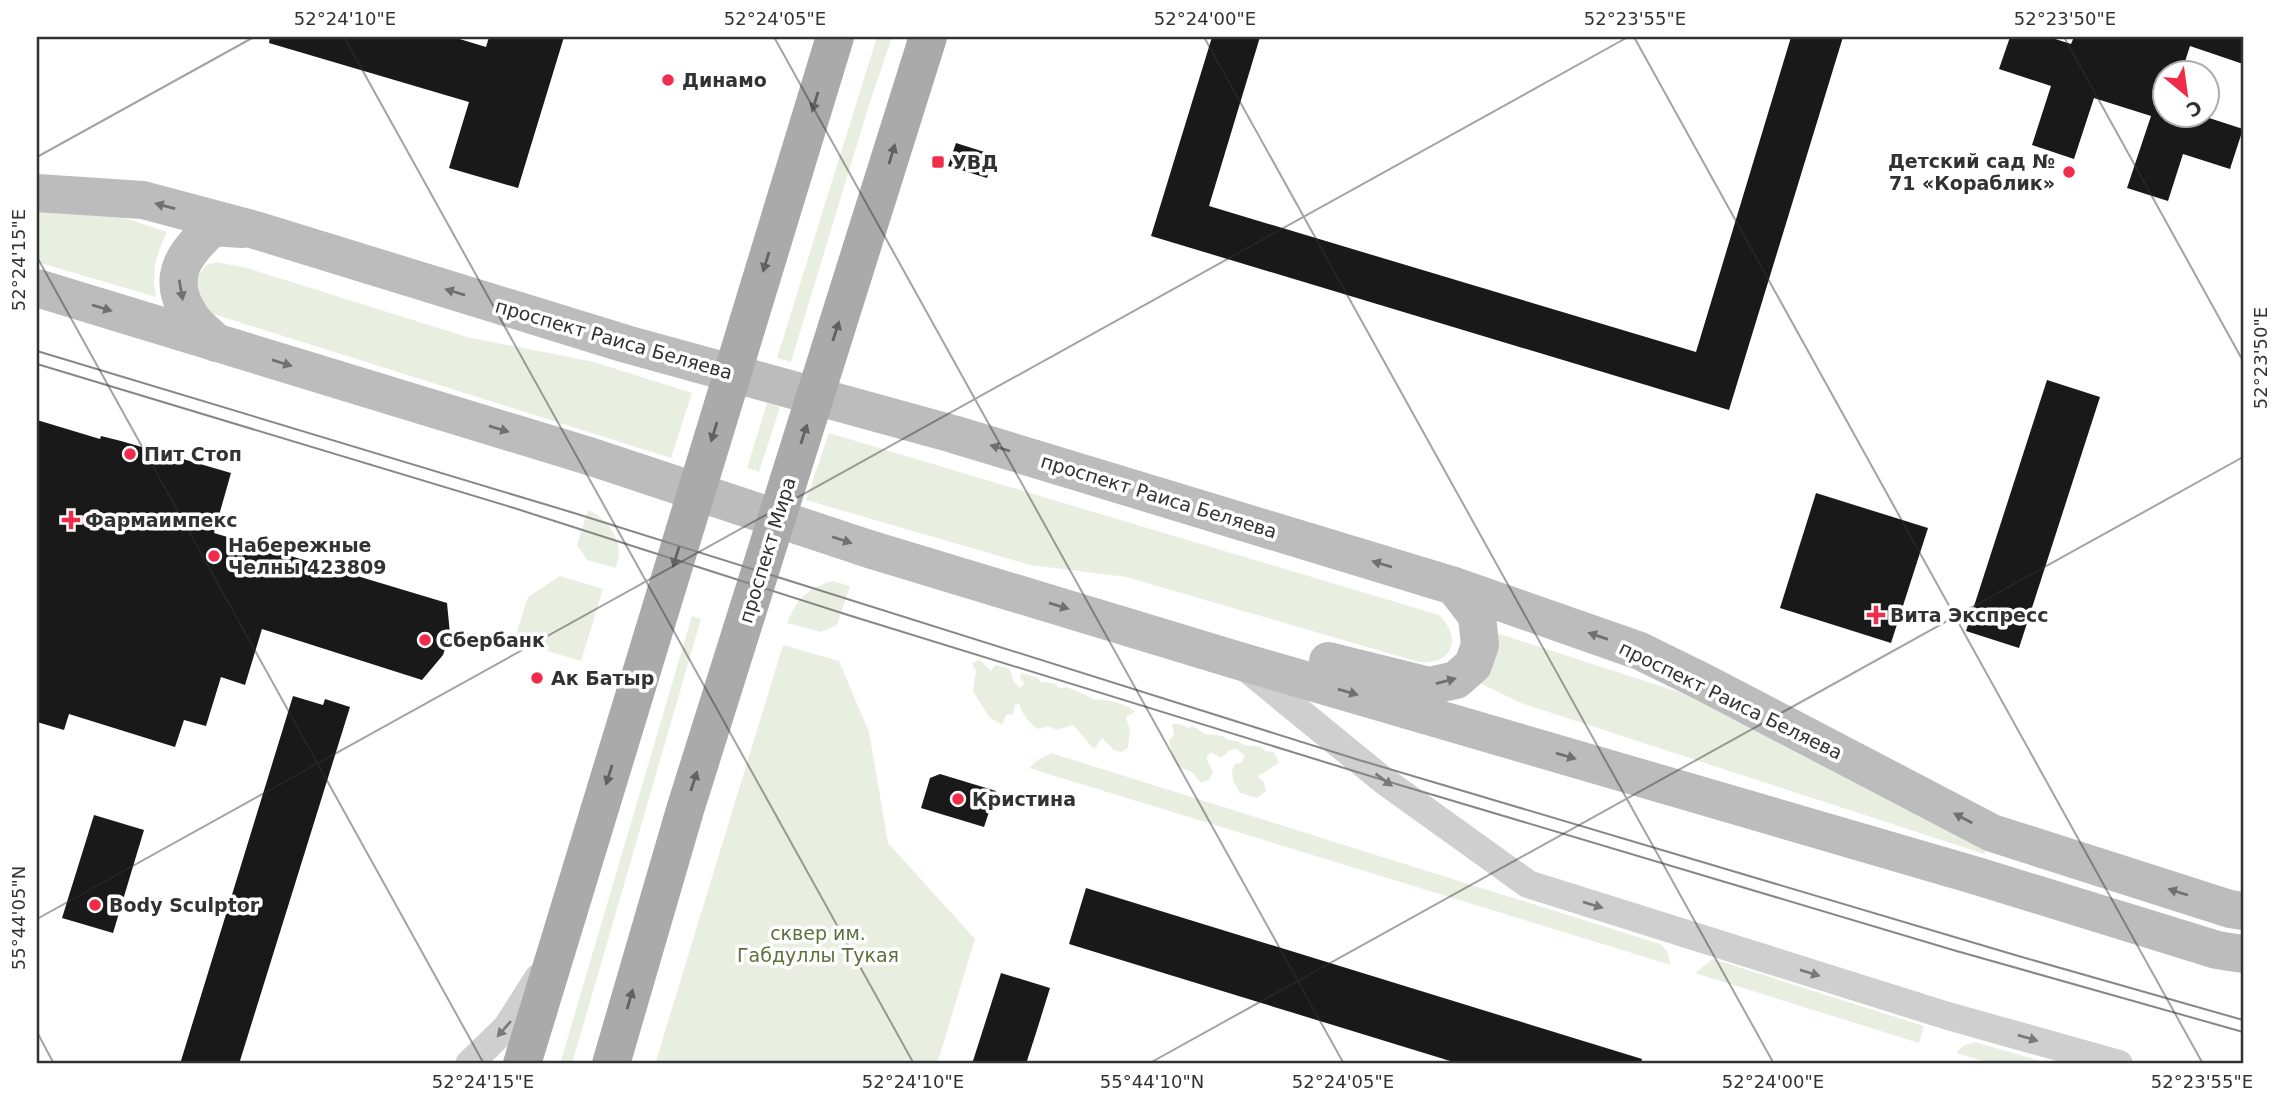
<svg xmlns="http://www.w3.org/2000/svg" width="2280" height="1101" viewBox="0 0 2280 1101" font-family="'DejaVu Sans',sans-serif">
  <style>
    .green { fill: #e9efe0 }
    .building { fill: #191919 }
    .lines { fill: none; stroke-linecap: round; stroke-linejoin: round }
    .street { stroke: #cfcfcf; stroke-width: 28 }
    .secondary { stroke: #bcbcbc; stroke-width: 38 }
    .primary { stroke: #aaa; stroke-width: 38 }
    .tram { stroke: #878787; stroke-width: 2 }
    .oneway { fill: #626262 }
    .oneway2 { fill: #707070 }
    .oneway3 { fill: #797979 }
    .ticks { fill: none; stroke: #323232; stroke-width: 2; stroke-opacity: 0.45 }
    .poi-dot { fill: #f12b4a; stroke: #fff; stroke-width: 2.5 }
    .labels { text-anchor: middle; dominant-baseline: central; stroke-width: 7; stroke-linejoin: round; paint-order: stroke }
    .poi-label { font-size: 19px; font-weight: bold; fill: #323232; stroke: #fff; text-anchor: start }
    .street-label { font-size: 19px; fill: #323232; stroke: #fff }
    .park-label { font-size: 19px; fill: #59723b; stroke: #fff }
    .neatline { fill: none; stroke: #323232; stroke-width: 2.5 }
    .ticks-label { font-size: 18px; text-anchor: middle; fill: #323232 }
  </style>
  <rect width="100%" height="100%" fill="#fff"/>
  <g class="green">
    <polygon points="877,37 892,37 868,108 791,362 777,358"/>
    <path d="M 37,209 L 113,214 L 167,232 C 156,254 151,273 156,297 L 37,262 Z"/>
    <polygon points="217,262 247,268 467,337 594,362 692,393 671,458 207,312 194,281 206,265"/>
    <polygon points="767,403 780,407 759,472 747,468"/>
    <path d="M 829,433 L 1439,615 C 1463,638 1452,666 1419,662 L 1126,577 L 1030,565 L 806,500 Z"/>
    <path d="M 588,510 C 603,516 618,533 619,551 C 619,556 617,563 616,568 L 587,560 L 577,545 Z"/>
    <polygon points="560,576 603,589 581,661 514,641 528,597"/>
    <path d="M 833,581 L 850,586 L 837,625 L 821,632 L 787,623 C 797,598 808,588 833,581 Z"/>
    <polygon points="692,616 701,619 572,1064 560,1064"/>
    <polygon points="1491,631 1694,697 1988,846 1984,854 1521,703 1476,681"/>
    <polygon points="783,645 839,661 869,732 888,843 975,939 937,1064 655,1064"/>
    <path d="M 980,660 L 991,671 L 995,665 L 1010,669 L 1014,682 L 1020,688 L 1024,684 L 1020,677 L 1021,673 L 1038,678 L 1041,682 L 1053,683 L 1061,688 L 1067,687 C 1077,692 1085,693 1094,700 C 1106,698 1127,704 1135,712 L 1126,717 L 1130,730 L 1128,748 L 1121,752 L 1114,750 L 1102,738 L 1094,749 L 1073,725 L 1057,730 L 1048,726 L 1039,729 C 1030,725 1021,713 1019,703 L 1015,705 L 1013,714 L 1006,715 L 1002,725 L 989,717 L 973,691 L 976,671 L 972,663 Z"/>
    <polygon points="1172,724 1180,724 1188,728 1193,726 1205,734 1223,736 1228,740 1237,741 1244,745 1261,747 1265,751 1274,752 1279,763 1258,776 1264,782 1266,791 1257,798 1240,793 1233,780 1232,770 1235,764 1241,763 1245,756 1237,749 1230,750 1221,758 1211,752 1206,758 1213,771 1210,779 1201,783 1192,772 1178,767 1173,758 1169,740 1174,735"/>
    <polygon points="1051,753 1660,944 1667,951 1671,965 1029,768 1038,760"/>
    <polygon points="1713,959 1924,1026 1919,1043 1695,973"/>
    <polygon points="1975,1042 2051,1064 1994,1064 1956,1053 1963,1046"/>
  </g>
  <g class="building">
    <polygon points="270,37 453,37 486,47 489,37 564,37 518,188 449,168 469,102 269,43"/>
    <polygon points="1212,37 1260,37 1209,206 1696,352 1791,37 1843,37 1729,410 1151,236"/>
    <polygon points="2010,37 2049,37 2071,44 2074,37 2243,37 2243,64 2190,46 2181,74 2165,74 2165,116 2203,116 2243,129 2230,169 2183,154 2168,201 2127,188 2151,116 2094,98 2074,159 2032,145 2051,86 1999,69"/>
    <polygon points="956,143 994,155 987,178 948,166"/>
    <polygon points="2047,380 2100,397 2019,648 1966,631"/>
    <polygon points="37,420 100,439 101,436 121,441 231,473 214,533 447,603 450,634 443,655 422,680 262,629 245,685 221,677 206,726 184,720 175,747 69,714 64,730 37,722"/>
    <polygon points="1816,493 1928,528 1891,643 1780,608"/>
    <polygon points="293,696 323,705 325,699 350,707 239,1064 180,1064"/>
    <polygon points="940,774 996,791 984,827 921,808 930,778"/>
    <polygon points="94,815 144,830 113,933 62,918"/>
    <polygon points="1086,888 1642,1059 1641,1064 1460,1064 1069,944"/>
    <polygon points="1001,973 1050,988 1036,1033 1026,1064 972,1064"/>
  </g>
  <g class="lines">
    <g class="street">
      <polyline points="1246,668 1383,780 1528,884 1948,1016 2119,1064"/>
      <polyline points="469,1064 507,1027 538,978"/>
    </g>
    <g class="secondary">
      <polyline points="37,193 143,200 255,230 626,344 953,434 1454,586 1640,651 1705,683 1992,833 2230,909 2243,911"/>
      <polyline points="37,288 592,457 869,549 1236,660 1977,876 2217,950 2243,954"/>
      <path d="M 216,343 C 208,334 196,326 190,316 C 165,278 184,253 213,227 L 242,229"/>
      <polyline points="1328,661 1429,686 1456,680 1473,665 1480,645 1477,616 1454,586"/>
    </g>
    <g class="primary">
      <polyline points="522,1064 835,37"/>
      <polyline points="611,1064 685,810 928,37"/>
    </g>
    <g class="tram">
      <polyline points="37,351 574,513 1359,760 2015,955 2243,1020"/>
      <polyline points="37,364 514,508 848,615 1383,780 1953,950 2243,1032"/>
    </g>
  </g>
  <defs><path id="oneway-solid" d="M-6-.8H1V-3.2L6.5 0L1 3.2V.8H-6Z" transform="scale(1.75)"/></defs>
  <g class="oneway">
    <use href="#oneway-solid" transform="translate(815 102) rotate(107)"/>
    <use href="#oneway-solid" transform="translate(892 154) rotate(-73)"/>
    <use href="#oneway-solid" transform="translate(766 262) rotate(107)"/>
    <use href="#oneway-solid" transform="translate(836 331) rotate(-72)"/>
    <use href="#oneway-solid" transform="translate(714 432) rotate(107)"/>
    <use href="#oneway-solid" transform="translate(804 434) rotate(-72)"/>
    <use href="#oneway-solid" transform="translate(676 557) rotate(107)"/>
    <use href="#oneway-solid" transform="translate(609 775) rotate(107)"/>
    <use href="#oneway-solid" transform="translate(694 781) rotate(-72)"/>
    <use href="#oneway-solid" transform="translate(630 999) rotate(-74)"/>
  </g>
  <g class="oneway2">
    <use href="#oneway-solid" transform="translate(165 206) rotate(-165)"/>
    <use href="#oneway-solid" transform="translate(181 290) rotate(80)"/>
    <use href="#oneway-solid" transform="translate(455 292) rotate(-163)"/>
    <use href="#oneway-solid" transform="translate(102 308) rotate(17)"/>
    <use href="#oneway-solid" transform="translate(282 363) rotate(17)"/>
    <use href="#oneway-solid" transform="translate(499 429) rotate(17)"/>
    <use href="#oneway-solid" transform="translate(1000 448) rotate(-163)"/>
    <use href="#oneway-solid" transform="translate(842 540) rotate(18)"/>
    <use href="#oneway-solid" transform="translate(1382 564) rotate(-163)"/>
    <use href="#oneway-solid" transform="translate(1059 606) rotate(17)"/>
    <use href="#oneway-solid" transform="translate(1598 636) rotate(-161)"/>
    <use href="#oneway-solid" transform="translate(1446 681) rotate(-15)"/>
    <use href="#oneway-solid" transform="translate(1348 692) rotate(16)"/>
    <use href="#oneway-solid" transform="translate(1566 756) rotate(16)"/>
    <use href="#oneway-solid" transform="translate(1963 818) rotate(-152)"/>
    <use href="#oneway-solid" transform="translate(2178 892) rotate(-162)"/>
  </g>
  <g class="oneway3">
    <use href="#oneway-solid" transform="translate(1384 780) rotate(37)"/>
    <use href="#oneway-solid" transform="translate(1593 905) rotate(17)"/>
    <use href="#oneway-solid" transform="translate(1810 973) rotate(17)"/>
    <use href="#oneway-solid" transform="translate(504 1029) rotate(131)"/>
    <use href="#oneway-solid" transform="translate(2028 1038) rotate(16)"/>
  </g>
  <path class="ticks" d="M 344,37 L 914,1064M 774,37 L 1344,1064M 1204,37 L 1774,1064M 1634,37 L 2203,1064M 2064,37 L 2243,361M 37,157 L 254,37M 37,257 L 484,1064M 37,919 L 1628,37M 37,1032 L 54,1064M 1148,1064 L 2243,457"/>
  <g class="poi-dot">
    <circle cx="668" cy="80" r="7"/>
    <rect x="931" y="155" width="14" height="14" rx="3.5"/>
    <circle cx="2069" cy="172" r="7"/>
    <circle cx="130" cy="454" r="7"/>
    <path d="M67.5 509.5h7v7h7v7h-7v7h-7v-7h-7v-7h7z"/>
    <circle cx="214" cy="556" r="7"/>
    <path d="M1872.5 604.5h7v7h7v7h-7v7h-7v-7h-7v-7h7z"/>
    <circle cx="425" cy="640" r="7"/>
    <circle cx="537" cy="678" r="7"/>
    <circle cx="958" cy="799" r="7"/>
    <circle cx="95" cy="905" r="7"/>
  </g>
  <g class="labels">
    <g class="poi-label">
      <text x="682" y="80">Динамо</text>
      <text x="2055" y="161" text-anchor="end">Детский сад №<tspan x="2055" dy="22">71 «Кораблик»</tspan></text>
      <text x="952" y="162">УВД</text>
      <text x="144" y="454">Пит Стоп</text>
      <text x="85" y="520">Фармаимпекс</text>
      <text x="228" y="545">Набережные<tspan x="228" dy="22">Челны 423809</tspan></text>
      <text x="1890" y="615">Вита Экспресс</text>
      <text x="439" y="640">Сбербанк</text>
      <text x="551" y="678">Ак Батыр</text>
      <text x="972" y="799">Кристина</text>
      <text x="109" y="905">Body Sculptor</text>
    </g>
    <g class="street-label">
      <text transform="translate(614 339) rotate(16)">проспект Раиса Беляева</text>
      <text transform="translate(1159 496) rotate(17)">проспект Раиса Беляева</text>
      <text transform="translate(767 550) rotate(-73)">проспект Мира</text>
      <text transform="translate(1731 700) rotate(26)">проспект Раиса Беляева</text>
    </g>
    <g class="park-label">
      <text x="818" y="933">сквер им.<tspan x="818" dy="22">Габдуллы Тукая</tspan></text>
    </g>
  </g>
  <rect width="2280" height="1101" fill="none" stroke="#ffffff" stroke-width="77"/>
  <g transform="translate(2186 94) rotate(151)"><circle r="33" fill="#ffffff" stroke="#adadad" stroke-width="2"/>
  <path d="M0-5L12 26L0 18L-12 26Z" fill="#f12b4a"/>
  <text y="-10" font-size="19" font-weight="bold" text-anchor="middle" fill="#323232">С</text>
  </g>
  <rect x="38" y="38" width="2204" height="1024" class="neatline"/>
  <g class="ticks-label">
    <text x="345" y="25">52°24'10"E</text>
    <text x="775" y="25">52°24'05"E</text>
    <text x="1205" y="25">52°24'00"E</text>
    <text x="1635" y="25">52°23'55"E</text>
    <text x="2065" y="25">52°23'50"E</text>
    <text transform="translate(19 260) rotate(-90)" y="6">52°24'15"E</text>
    <text transform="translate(2261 358) rotate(-90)" y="6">52°23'50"E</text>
    <text transform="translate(19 918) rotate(-90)" y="6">55°44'05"N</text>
    <text x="483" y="1088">52°24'15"E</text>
    <text x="913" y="1088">52°24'10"E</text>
    <text x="1152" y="1088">55°44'10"N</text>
    <text x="1343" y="1088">52°24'05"E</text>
    <text x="1773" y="1088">52°24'00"E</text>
    <text x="2202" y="1088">52°23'55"E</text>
  </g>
</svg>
